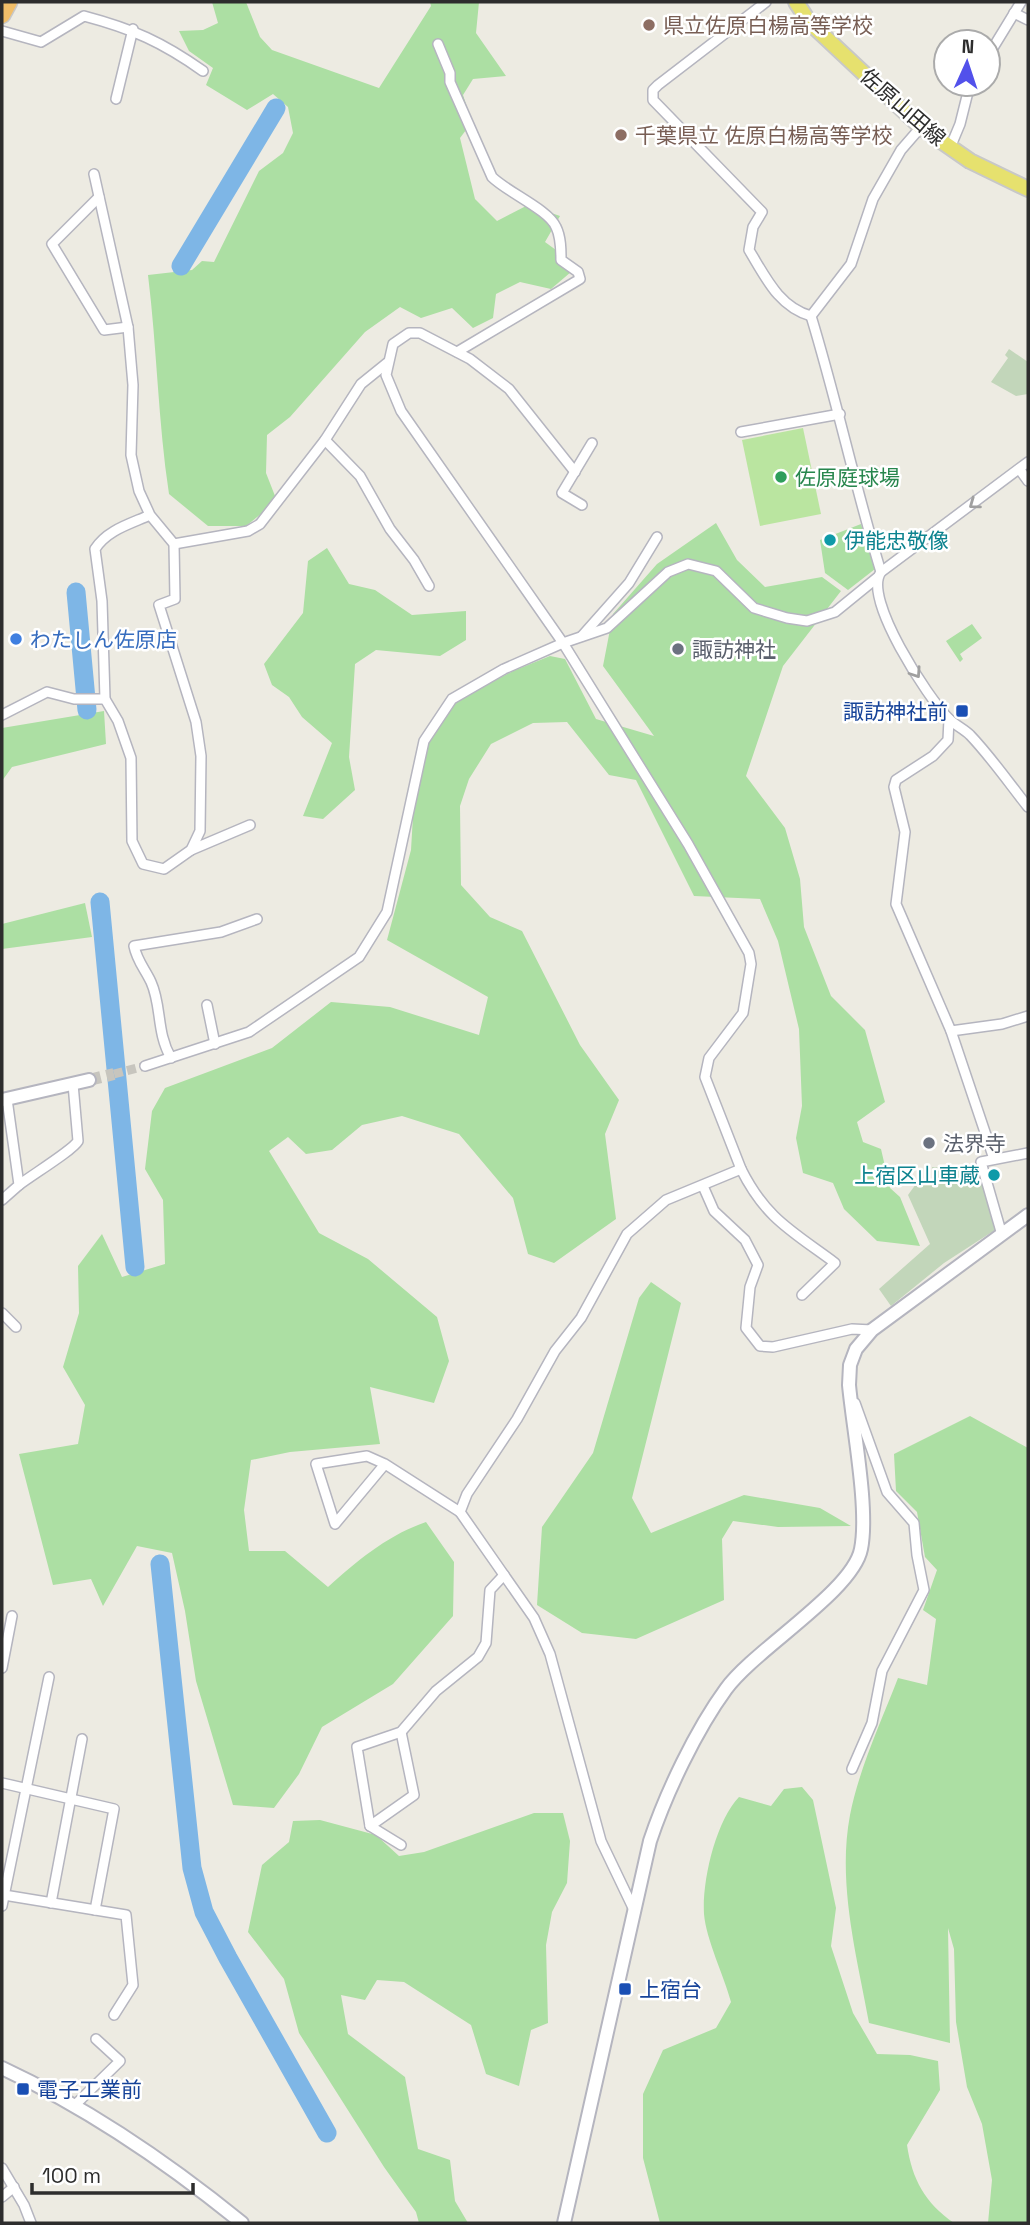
<svg xmlns="http://www.w3.org/2000/svg" width="1030" height="2225" viewBox="0 0 1030 2225" font-family="'Space Grotesk','Noto Sans JP',sans-serif">
  <style>
    .green { fill: #acdfa3 }
    .cemetery { fill: #c2d6ba }
    .pitch { fill: #bae5a0 }
    .lines { fill: none; stroke-linecap: round; stroke-linejoin: round }
    .river { stroke: #7eb6e6; stroke-width: 19 }
    .street-tunnel { stroke: #c7c5be; stroke-width: 9; stroke-dasharray: 9 4.5; stroke-linecap: butt }
    .secondary-tunnel { stroke: #c7c5be; stroke-width: 12; stroke-dasharray: 12 6; stroke-linecap: butt }
    .street-casing { stroke: #b5b5bf; stroke-width: 12 }
    .secondary-casing { stroke: #b5b5bf; stroke-width: 16 }
    .primary-casing { stroke: #c8c8c8; stroke-width: 18 }
    .highway-casing { stroke: #c8c8c8; stroke-width: 19 }
    .street { stroke: #fff; stroke-width: 9 }
    .secondary { stroke: #fff; stroke-width: 12 }
    .primary { stroke: #e6e16e; stroke-width: 14 }
    .highway { stroke: #f1be69; stroke-width: 16 }
    .oneway { stroke: #a0a0a0 }
    .education-dot { fill: #8d6e63; stroke: #fff; stroke-width: 2.5 }
    .leisure-dot { fill: #2e9e5b; stroke: #fff; stroke-width: 2.5 }
    .culture-dot { fill: #0f9aa8; stroke: #fff; stroke-width: 2.5 }
    .shop-dot { fill: #3f7fe0; stroke: #fff; stroke-width: 2.5 }
    .worship-dot { fill: #6b7280; stroke: #fff; stroke-width: 2.5 }
    .transit-dot { fill: #1a4fb4; stroke: #fff; stroke-width: 2.5 }
    .labels { text-anchor: middle; dominant-baseline: central; stroke-width: 5; stroke-linejoin: round; paint-order: stroke }
    .education-label { font-size: 21px; fill: #785e54; stroke: #fff; text-anchor: start }
    .street-label { font-size: 21px; fill: #2d2d2d; stroke: #fff }
    .leisure-label { font-size: 21px; fill: #27864d; stroke: #fff; text-anchor: start }
    .culture-label { font-size: 21px; fill: #0d838f; stroke: #fff; text-anchor: start }
    .shop-label { font-size: 21px; fill: #366cbe; stroke: #fff; text-anchor: start }
    .worship-label { font-size: 21px; fill: #5b616d; stroke: #fff; text-anchor: start }
    .transit-label { font-size: 21px; fill: #164399; stroke: #fff; text-anchor: start }
  </style>
  <rect width="100%" height="100%" fill="#edebe2"/>
  <g class="green">
    <path d="M 212,2 L 246,2 L 260,37 L 272,50 L 379,88 L 431,6 L 430,2 L 479,2 L 476,33 L 506,76 L 473,79 L 463,95 L 472,122 L 460,138 L 475,199 L 497,221 L 528,205 L 560,216 L 545,242 L 578,266 L 551,289 L 520,282 L 496,294 L 493,318 L 473,328 L 452,308 L 421,318 L 400,307 L 365,332 L 290,417 L 267,435 L 266,473 L 277,501 L 246,526 L 208,526 L 169,494 C 158,421 157,348 148,275 L 192,270 L 202,261 L 214,262 L 259,171 L 283,153 L 293,133 L 288,107 L 273,94 L 247,110 L 206,85 L 213,68 L 189,51 L 179,31 L 203,30 L 218,23 Z"/>
    <path d="M 716,523 L 737,560 L 765,587 L 822,577 L 841,591 L 783,666 L 746,776 L 785,828 L 800,879 L 804,927 L 831,996 L 865,1030 L 885,1102 L 857,1122 L 863,1142 L 881,1149 L 890,1188 L 900,1197 L 920,1246 L 877,1241 L 844,1209 L 833,1183 L 803,1173 L 796,1138 L 802,1106 L 799,1029 L 778,941 L 760,899 L 694,896 L 636,780 L 609,775 L 567,722 L 533,723 L 491,744 L 469,779 L 460,806 L 461,885 L 490,917 L 522,931 L 580,1045 L 619,1100 L 605,1134 L 616,1219 L 554,1263 L 528,1254 L 513,1198 L 459,1134 L 402,1116 L 362,1125 L 332,1150 L 306,1154 L 288,1137 L 269,1151 L 319,1233 L 368,1259 L 437,1317 L 449,1361 L 434,1403 L 370,1387 L 380,1444 L 290,1452 L 251,1460 L 244,1510 L 249,1551 L 285,1551 L 328,1587 C 358,1560 388,1535 426,1522 L 454,1562 L 453,1616 L 393,1684 L 322,1727 L 299,1774 L 274,1808 L 233,1805 L 196,1681 L 185,1611 L 172,1553 L 137,1546 L 103,1606 L 91,1579 L 53,1585 L 19,1454 L 78,1444 L 85,1405 L 63,1367 L 79,1313 L 78,1266 L 102,1234 L 122,1277 L 165,1264 L 163,1200 L 145,1169 L 152,1111 L 165,1088 L 272,1048 L 331,1002 L 390,1007 L 479,1035 L 488,997 L 387,940 L 411,850 L 415,782 L 427,740 L 454,702 L 513,671 L 550,656 L 565,659 L 596,719 L 654,736 L 603,666 L 613,614 L 657,564 Z"/>
    <polygon points="861,524 875,569 848,590 825,573 820,540"/>
    <polygon points="327,548 349,584 375,590 412,615 466,611 466,640 440,656 376,650 355,664 349,757 355,790 323,819 303,816 332,743 302,717 289,697 272,685 264,664 303,613 308,561"/>
    <polygon points="972,624 982,638 960,654 963,659 960,662 946,641"/>
    <polygon points="104,711 106,744 12,767 2,781 2,728"/>
    <polygon points="85,903 92,937 2,949 2,924"/>
    <polygon points="651,1282 681,1303 632,1498 651,1533 744,1495 820,1508 851,1526 778,1527 733,1521 722,1539 724,1600 636,1639 582,1633 537,1605 542,1527 593,1453 639,1298"/>
    <path d="M 970,1416 L 1028,1448 L 1028,2223 L 988,2223 L 992,2180 L 982,2124 L 967,2087 L 956,2022 L 954,1949 L 948,1928 L 950,2043 L 869,2023 C 857,1956 837,1884 850,1815 C 859,1769 881,1722 898,1678 L 927,1685 L 936,1619 L 923,1610 L 937,1570 L 925,1557 L 917,1512 L 896,1491 L 894,1454 Z"/>
    <path d="M 802,1787 L 813,1800 L 836,1908 L 831,1946 L 853,2013 L 877,2054 L 910,2055 L 938,2061 L 940,2090 L 907,2145 C 912,2179 925,2203 954,2223 L 660,2223 L 643,2158 L 643,2094 L 663,2050 L 716,2028 L 731,2002 C 724,1976 706,1939 704,1914 C 702,1880 716,1821 739,1797 L 771,1806 L 784,1789 Z"/>
    <polygon points="534,1813 563,1813 570,1841 567,1883 552,1912 546,1945 548,2023 531,2030 519,2086 486,2074 471,2025 404,1982 377,1980 365,2000 341,1995 348,2034 405,2077 418,2149 450,2160 455,2201 468,2223 419,2223 416,2212 384,2167 299,2033 284,1979 248,1932 262,1865 289,1842 293,1821 320,1820 376,1835 399,1856 424,1852"/>
  </g>
  <g class="cemetery">
    <polygon points="1009,349 1028,362 1028,394 1016,396 991,382 1008,358 1005,355"/>
    <polygon points="932,1167 978,1168 998,1228 944,1263 891,1306 879,1289 930,1244 908,1195 916,1184 934,1179"/>
  </g>
  <polygon class="pitch" points="803,428 821,514 760,526 742,440"/>
  <g class="lines">
    <g class="river">
      <polyline points="181,266 276,108"/>
      <polyline points="76,592 87,710"/>
      <polyline points="100,902 135,1267"/>
      <polyline points="160,1564 192,1868 204,1912 228,1958 327,2133"/>
    </g>
    <polyline class="street-tunnel" points="114,1074 145,1066"/>
    <polyline class="secondary-tunnel" points="89,1080 114,1074"/>
    <defs>
      <g id="street">
        <path d="M 766,2 L 658,85 L 653,90 L 653,100 L 762,212 L 753,227 L 749,250 C 766,278 779,307 811,316"/>
        <polyline points="1014,13 1028,20"/>
        <path d="M 2,31 L 41,42 L 84,16 C 133,29 162,42 203,71"/>
        <path d="M 438,44 L 450,73 L 450,82 L 492,177 C 507,192 549,210 556,227 C 561,237 561,250 561,260 L 578,272 L 580,279 L 457,352"/>
        <polyline points="988,56 1021,2"/>
        <polyline points="116,99 133,29"/>
        <polyline points="950,148 960,124 970,84"/>
        <path d="M 94,174 L 128,327 L 133,385 L 131,455 L 139,491 L 150,515 L 174,544 L 175,599 L 159,605 L 196,722 L 201,756 L 200,831 L 191,850 L 164,869 L 143,864 L 132,841 L 131,758 L 118,721 L 105,699 L 102,601 L 95,549 C 107,530 130,524 150,515"/>
        <polyline points="99,197 52,244 104,330 128,327"/>
        <polyline points="741,432 840,414"/>
        <polyline points="325,440 360,476 390,529 414,560 429,586"/>
        <path d="M 1028,462 L 881,572 C 862,598 928,698 949,719 C 955,725 964,729 970,735 C 991,757 1009,783 1028,807"/>
        <polyline points="1020,470 1028,481"/>
        <polyline points="575,472 509,389 470,359 420,333 409,333 393,344 386,375 401,411 563,643 688,844 749,953 751,964 743,1013 709,1058 705,1077 741,1169 666,1200 627,1234 581,1318 555,1351 517,1419 467,1494 460,1512 534,1618 550,1654 601,1841 635,1912"/>
        <polyline points="582,505 562,493 592,443"/>
        <polyline points="174,544 248,531 260,524 325,440 361,384 387,363"/>
        <path d="M 881,572 C 855,487 837,401 811,316 L 851,264 L 873,199 L 901,150 L 921,127"/>
        <polyline points="582,636 629,583 657,537"/>
        <polyline points="2,715 47,692 74,699 105,699"/>
        <polyline points="949,719 948,740 933,756 896,780 894,787 905,832 896,904 951,1031 994,1159"/>
        <polyline points="191,850 250,825"/>
        <polyline points="207,1005 215,1044"/>
        <polyline points="951,1031 1002,1024 1028,1016"/>
        <path d="M 171,1058 C 156,1032 162,1006 151,982 C 145,969 137,961 134,946 L 221,932 L 257,919"/>
        <polyline points="145,1066 249,1032 359,957 387,912 424,741 452,699 504,669 563,643 607,628 668,572 688,564 716,571 754,608 787,618 807,621 835,612 878,577"/>
        <path d="M 741,1169 C 766,1219 792,1231 835,1263 L 802,1295"/>
        <path d="M 19,1185 C 32,1175 73,1150 78,1141 L 73,1084"/>
        <polyline points="703,1186 714,1211 745,1240 758,1265 750,1287 746,1328 760,1346 773,1347 852,1329 872,1330"/>
        <polyline points="2,1200 19,1185 7,1099"/>
        <polyline points="1002,1235 981,1162 1028,1153"/>
        <polyline points="2,1313 16,1327"/>
        <polyline points="385,1464 367,1456 316,1464 335,1524 385,1464 460,1512"/>
        <polyline points="2,1668 12,1616"/>
        <polyline points="852,1769 872,1723 882,1671 924,1590 917,1555 914,1523 887,1492 855,1403"/>
        <polyline points="2,1783 114,1809 95,1910"/>
        <polyline points="370,1826 414,1795 401,1732"/>
        <polyline points="401,1845 370,1826 357,1747 401,1732 436,1691 478,1657 486,1643 490,1590 504,1575"/>
        <polyline points="4,1895 126,1915 133,1985 114,2015"/>
        <polyline points="51,1903 82,1739"/>
        <polyline points="2,1906 49,1677"/>
        <polyline points="76,2104 120,2061 96,2039"/>
        <polyline points="2,2168 24,2205 31,2223"/>
        <polyline points="2,2197 14,2187"/>
      </g>
      <g id="secondary">
        <polyline points="2,1100 89,1080"/>
        <path d="M 2,2068 C 90,2109 167,2162 242,2223"/>
        <path d="M 564,2223 L 650,1841 C 666,1793 696,1730 726,1689 C 754,1650 853,1591 861,1549 C 869,1510 853,1428 849,1385 L 850,1365 L 856,1349 L 872,1330 L 1028,1215"/>
      </g>
      <polyline id="primary" points="796,2 809,22 921,127 970,161 1028,189"/>
      <polyline id="highway" points="2,15 9,2"/>
    </defs>
    <use href="#street" class="street-casing"/>
    <use href="#secondary" class="secondary-casing"/>
    <use href="#primary" class="primary-casing"/>
    <use href="#highway" class="highway-casing"/>
    <use href="#street" class="street"/>
    <use href="#secondary" class="secondary"/>
    <use href="#primary" class="primary"/>
    <use href="#highway" class="highway"/>
  </g>
  <defs><path id="oneway-chevron" d="M-2-3.5L2.5 0L-2 3.5" fill="none" stroke-width="1.6" stroke-linecap="round" stroke-linejoin="round" transform="scale(1.75)"/></defs>
  <g class="oneway">
    <use href="#oneway-chevron" transform="translate(974 504) rotate(144)"/>
    <use href="#oneway-chevron" transform="translate(916 673) rotate(56)"/>
  </g>
  <g class="education-dot">
    <circle cx="649" cy="25" r="7"/>
    <circle cx="621" cy="135" r="7"/>
  </g>
  <circle class="leisure-dot" cx="781" cy="477" r="7"/>
  <g class="culture-dot">
    <circle cx="830" cy="540" r="7"/>
    <circle cx="994" cy="1175" r="7"/>
  </g>
  <circle class="shop-dot" cx="16" cy="639" r="7"/>
  <g class="worship-dot">
    <circle cx="678" cy="649" r="7"/>
    <circle cx="929" cy="1143" r="7"/>
  </g>
  <g class="transit-dot">
    <rect x="955" y="704" width="14" height="14" rx="3.5"/>
    <rect x="618" y="1982" width="14" height="14" rx="3.5"/>
    <rect x="16" y="2082" width="14" height="14" rx="3.5"/>
  </g>
  <g class="labels">
    <g class="education-label">
      <text x="663" y="25">県立佐原白楊高等学校</text>
      <text x="635" y="135">千葉県立 佐原白楊高等学校</text>
    </g>
    <g class="street-label">
      <text transform="translate(903 107) rotate(41)">佐原山田線</text>
    </g>
    <g class="leisure-label">
      <text x="795" y="477">佐原庭球場</text>
    </g>
    <g class="culture-label">
      <text x="844" y="540">伊能忠敬像</text>
      <text x="980" y="1175" text-anchor="end">上宿区山車蔵</text>
    </g>
    <g class="shop-label">
      <text x="30" y="639">わたしん佐原店</text>
    </g>
    <g class="worship-label">
      <text x="692" y="649">諏訪神社</text>
      <text x="943" y="1143">法界寺</text>
    </g>
    <g class="transit-label">
      <text x="948" y="711" text-anchor="end">諏訪神社前</text>
      <text x="639" y="1989">上宿台</text>
      <text x="37" y="2089">電子工業前</text>
    </g>
  </g>
  <rect width="1030" height="2225" fill="none" stroke="#2d2d2d" stroke-width="7"/>
  <g transform="translate(967 63) rotate(3)"><circle r="33" fill="#ffffff" stroke="#ababab" stroke-width="2"/>
  <path d="M0-5L12 26L0 18L-12 26Z" fill="#5251eb"/>
  <text y="-10" font-size="19" font-weight="bold" text-anchor="middle" fill="#2d2d2d">N</text>
  </g>
  <path d="M32 2183v10h161v-10" fill="none" stroke="#2d2d2d" stroke-width="3.5"/>
  <text x="42" y="2183" font-size="21" fill="#2d2d2d" stroke="#ffffff" stroke-width="5" paint-order="stroke">100 m</text>
</svg>
